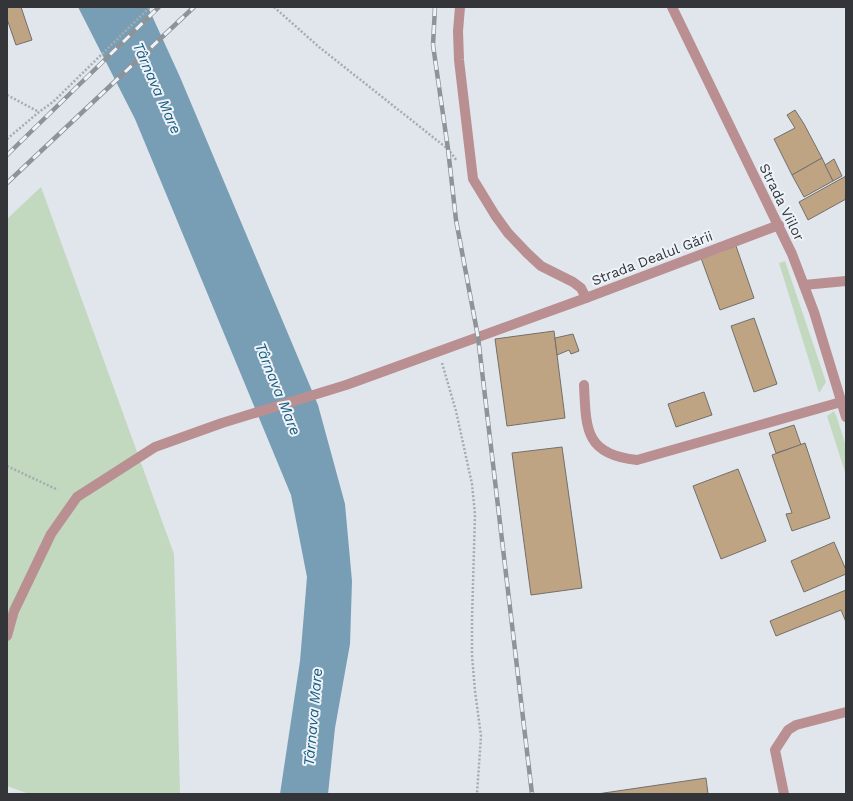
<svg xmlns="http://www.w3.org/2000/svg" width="853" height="801" viewBox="0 0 853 801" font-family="'Work Sans',sans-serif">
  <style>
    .green { fill: #c2d8bf }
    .water { fill: #789eb5 }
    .building { fill: #bfa484; stroke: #746f6a }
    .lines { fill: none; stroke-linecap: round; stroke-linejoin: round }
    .path { stroke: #a6abb0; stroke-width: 2.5; stroke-dasharray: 2 2; stroke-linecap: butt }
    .minor { stroke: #ba8f91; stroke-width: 10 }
    .rail-casing { stroke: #8e9397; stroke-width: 4.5 }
    .rail { stroke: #eef3f9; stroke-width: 3; stroke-dasharray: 9; stroke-linecap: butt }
    .labels { text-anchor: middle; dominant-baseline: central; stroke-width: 4; stroke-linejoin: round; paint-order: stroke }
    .street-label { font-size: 14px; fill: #333538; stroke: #eef3f9 }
    .water-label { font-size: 15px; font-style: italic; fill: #195c7d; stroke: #eef3f9 }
  </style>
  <rect width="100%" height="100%" fill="#e0e6ec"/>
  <g class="green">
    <polygon points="41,187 174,554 180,794 29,794 7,786 7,219"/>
    <polygon points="785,261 826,382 819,393 779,263"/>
    <polygon points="834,411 837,418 846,446 846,475 827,416"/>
  </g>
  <polygon class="water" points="78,7 148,7 180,77 318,405 345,504 352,581 350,644 335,728 328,794 280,794 300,661 307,577 291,495 135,119"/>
  <g class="building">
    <polygon points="7,7 21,7 32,40 16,45 7,19"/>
    <polygon points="795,110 804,124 822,158 792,175 774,139 795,128 787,115"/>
    <polygon points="822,158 833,181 804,197 792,175"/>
    <polygon points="834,159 842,176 833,181 825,165"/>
    <polygon points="846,176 846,199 808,220 799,202"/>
    <polygon points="736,246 754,298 720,310 701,258"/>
    <polygon points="754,318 777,384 754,392 731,326"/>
    <polygon points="554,331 565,418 507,426 495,339"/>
    <polygon points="573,334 579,351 571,354 569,350 557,355 555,338"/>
    <polygon points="704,392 712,415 676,427 668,404"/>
    <polygon points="794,425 801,445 776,453 769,433"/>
    <polygon points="805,443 830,518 792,531 786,514 792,513 772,455"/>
    <polygon points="562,447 582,588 531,595 512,453"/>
    <polygon points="738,469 766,541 721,559 693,486"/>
    <polygon points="834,542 846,570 846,574 804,592 791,561"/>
    <polygon points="846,590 846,622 841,610 776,636 770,621"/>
    <polygon points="706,778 708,794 597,794"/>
  </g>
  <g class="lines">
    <g class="path">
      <polyline points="274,7 319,47 448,149 457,161"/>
      <polyline points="7,95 39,112"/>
      <polyline points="7,139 39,112 53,102 150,7"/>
      <polyline points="442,363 456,411 472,484 475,514 472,619 472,655 475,691 481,736 477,794"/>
      <polyline points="7,466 58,490"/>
    </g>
    <g class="minor">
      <polyline points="460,7 458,31 459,60 473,179 495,215 508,233 527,253 541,266 573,282 581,288 586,298"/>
      <polyline points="672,7 792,254 814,312 846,417"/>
      <polyline points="804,285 846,281"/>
      <path d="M 584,385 C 586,429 585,455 637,460 L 841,402"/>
      <polyline points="7,636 14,611 51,534 77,497 155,447 222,423 346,385 586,298 779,225"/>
      <polyline points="784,794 775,750 788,730 796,725 846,712"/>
    </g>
    <defs>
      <g id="rail">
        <polyline points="435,7 433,45 448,149 456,220 478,337 532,794"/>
        <polyline points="7,155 159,7"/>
        <polyline points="7,183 194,7"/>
      </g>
    </defs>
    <use href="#rail" class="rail-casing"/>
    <use href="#rail" class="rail"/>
  </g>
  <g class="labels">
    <g class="street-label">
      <text transform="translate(782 202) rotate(64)">Strada Viilor</text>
      <text transform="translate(652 258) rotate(-21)">Strada Dealul Gării</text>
    </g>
    <g class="water-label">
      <text transform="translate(157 88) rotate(66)">Târnava Mare</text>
      <text transform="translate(278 389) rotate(68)">Târnava Mare</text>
      <text transform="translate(313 717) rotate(-85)">Târnava Mare</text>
    </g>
  </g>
  <rect width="853" height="801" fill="none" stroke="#333538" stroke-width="16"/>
</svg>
